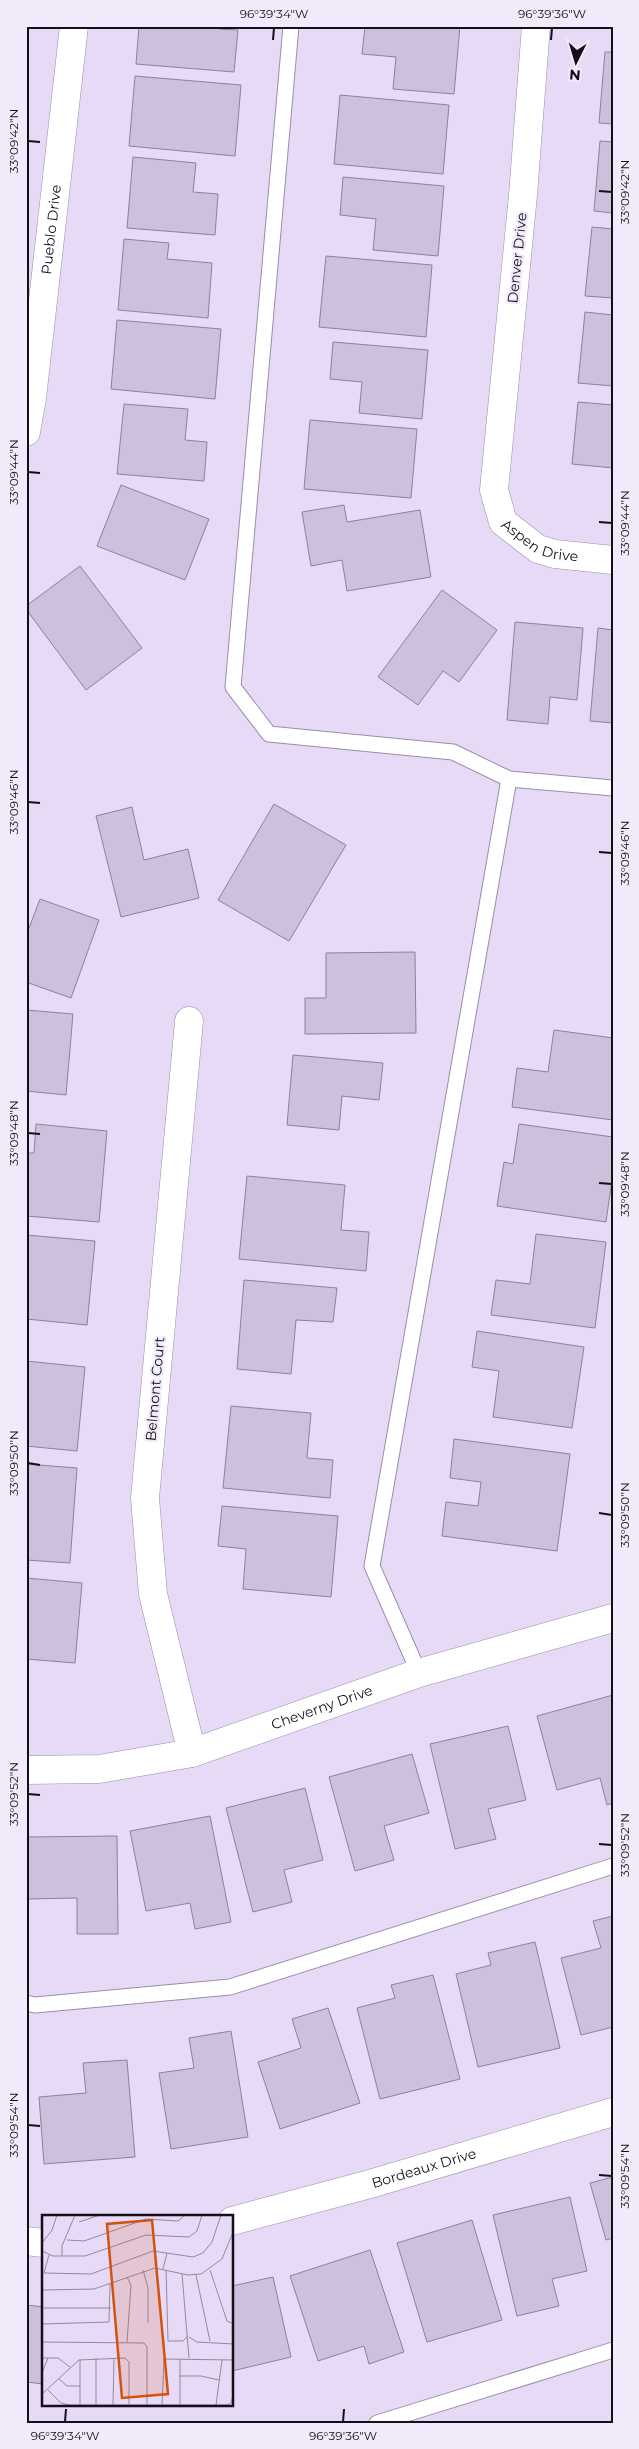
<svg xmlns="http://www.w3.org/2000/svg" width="639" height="2449" viewBox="0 0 639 2449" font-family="Montserrat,sans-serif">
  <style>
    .building { fill: #ccc0dc; stroke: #8c809a }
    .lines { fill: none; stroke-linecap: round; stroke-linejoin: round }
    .lane-casing { stroke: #9a8ea8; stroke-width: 17 }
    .street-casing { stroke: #9a8ea8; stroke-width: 29 }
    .lane { stroke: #fff; stroke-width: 15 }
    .street { stroke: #fff; stroke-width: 28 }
    .ticks { fill: none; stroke: #140f19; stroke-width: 2 }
    .labels { text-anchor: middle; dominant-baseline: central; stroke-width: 4.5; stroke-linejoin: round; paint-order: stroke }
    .street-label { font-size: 14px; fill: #140f19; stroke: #f1eafb }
    .inset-road { fill: none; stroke: #93899e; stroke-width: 1 }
    .view { fill: #d3520d; fill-opacity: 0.15; stroke: #d3520d; stroke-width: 2.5 }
    .inset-edge { fill: none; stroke: #140f19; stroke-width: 2.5 }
    .neatline { fill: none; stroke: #140f19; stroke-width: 2 }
    .ticks-label { font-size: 12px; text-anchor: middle; fill: #140f19 }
  </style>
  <rect width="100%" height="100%" fill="#e7daf6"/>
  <g class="building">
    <polygon points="139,26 220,26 219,29 238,30 234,72 136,64"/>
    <polygon points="365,26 460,26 454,94 393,89 396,57 362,54"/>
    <polygon points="605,52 613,52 613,124 599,123"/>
    <polygon points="135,76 241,85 235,156 129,146"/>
    <polygon points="340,95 449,105 443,174 334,164"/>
    <polygon points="600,141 613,142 613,213 594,211"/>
    <polygon points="133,157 196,163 193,192 218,194 215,235 127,228"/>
    <polygon points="343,177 444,186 438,256 373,250 376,219 340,215"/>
    <polygon points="592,227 613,229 613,298 585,296"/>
    <polygon points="124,239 169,243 167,259 212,263 208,318 118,310"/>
    <polygon points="326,256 432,265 426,337 319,327"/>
    <polygon points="585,312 613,315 613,386 578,383"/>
    <polygon points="117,320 221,329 215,399 111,389"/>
    <polygon points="333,342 428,350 422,419 359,413 362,382 330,379"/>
    <polygon points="578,402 613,405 613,468 572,464"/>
    <polygon points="124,404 188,409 185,440 207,442 204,481 117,474"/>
    <polygon points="310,420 417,429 411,498 304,489"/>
    <polygon points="121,485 209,519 185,580 97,546"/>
    <polygon points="344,505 347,522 420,510 431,577 347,591 342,560 311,566 302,512"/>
    <polygon points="80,566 142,648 86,690 26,609 26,606"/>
    <polygon points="442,590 497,630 459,682 443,671 418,705 378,677"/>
    <polygon points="515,622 583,628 577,700 550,697 548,724 507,720"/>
    <polygon points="598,628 613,630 613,723 590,721"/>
    <polygon points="274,804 346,845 289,941 218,900"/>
    <polygon points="132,807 144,860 188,849 199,898 121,917 96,816"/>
    <polygon points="40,899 99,920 71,998 26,982 26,936"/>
    <polygon points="415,952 416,1033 305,1034 305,998 326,998 326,953"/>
    <polygon points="26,1010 73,1014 66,1095 26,1091"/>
    <polygon points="554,1030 613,1038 613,1120 512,1107 517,1068 548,1072"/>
    <polygon points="293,1055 383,1063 379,1100 342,1096 339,1130 287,1125"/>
    <polygon points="36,1124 107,1131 99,1222 26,1216 26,1153 34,1153"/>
    <polygon points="519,1124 613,1137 613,1173 606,1222 497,1206 504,1162 513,1164"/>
    <polygon points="247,1176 345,1185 341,1230 369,1232 366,1271 239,1259"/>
    <polygon points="536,1234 606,1242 595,1328 491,1315 496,1280 530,1284"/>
    <polygon points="26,1235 95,1241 87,1325 26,1319"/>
    <polygon points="244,1280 337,1288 333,1322 296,1320 291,1374 237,1369"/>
    <polygon points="477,1331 584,1347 572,1428 493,1417 499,1371 472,1367"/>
    <polygon points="26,1361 85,1367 77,1451 26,1446"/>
    <polygon points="231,1406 311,1413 307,1458 333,1460 330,1498 223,1488"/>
    <polygon points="454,1439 570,1454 557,1551 442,1536 446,1502 478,1506 481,1482 450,1478"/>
    <polygon points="26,1464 77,1468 70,1563 26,1560"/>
    <polygon points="222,1506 338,1516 331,1597 243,1589 246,1549 218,1546"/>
    <polygon points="26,1578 82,1583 75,1663 26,1659"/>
    <polygon points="613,1695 613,1803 607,1805 600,1778 557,1790 537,1716"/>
    <polygon points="508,1726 526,1800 488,1809 496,1839 455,1849 430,1744"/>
    <polygon points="412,1754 429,1813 384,1826 394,1860 355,1871 329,1777"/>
    <polygon points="305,1788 323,1860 284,1870 292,1902 253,1912 226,1808"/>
    <polygon points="210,1816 231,1922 195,1929 190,1903 146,1911 130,1831"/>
    <polygon points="117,1836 118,1934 77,1934 77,1898 27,1899 26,1837"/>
    <polygon points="613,1916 613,2027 581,2035 561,1958 601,1948 593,1921"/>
    <polygon points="535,1942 560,2048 478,2067 456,1974 491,1965 488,1953"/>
    <polygon points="433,1975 460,2079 380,2099 357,2008 395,1998 391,1985"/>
    <polygon points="328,2008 360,2103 280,2129 258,2062 301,2048 292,2019"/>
    <polygon points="231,2031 248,2137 171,2149 159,2073 194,2068 189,2038"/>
    <polygon points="127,2060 135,2157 44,2164 39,2097 86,2093 83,2063"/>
    <polygon points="613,2177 613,2238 606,2240 590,2183"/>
    <polygon points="570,2197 587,2271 552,2279 559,2306 517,2316 493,2215"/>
    <polygon points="472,2220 502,2320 427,2342 397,2243"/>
    <polygon points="370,2250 404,2352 369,2364 364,2346 318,2361 290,2276"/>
    <polygon points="273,2277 291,2357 232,2371 232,2286"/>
    <polygon points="26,2305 44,2307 44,2384 26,2382"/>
  </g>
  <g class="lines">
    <defs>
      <g id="lane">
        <polyline points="291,26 233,687 269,734 453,752 509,779 613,788"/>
        <polyline points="419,1673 372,1566 509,779"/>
        <polyline points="26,2003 35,2005 230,1987 613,1866"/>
        <polyline points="377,2423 613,2350"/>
      </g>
      <g id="street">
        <path id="s1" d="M 536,26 L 523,195 L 494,490 L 503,522 L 538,549 L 555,554 L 613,560"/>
        <path id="s2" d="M 26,432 L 32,398 L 74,26"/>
        <polyline points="189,1021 145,1498 153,1594 192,1753"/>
        <path id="s3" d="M 26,1770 L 99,1769 L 192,1753 L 419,1673 L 613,1618"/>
        <path id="s4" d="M 232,2221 L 370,2184 L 613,2112"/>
        <polyline points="26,2241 44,2243"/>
      </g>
    </defs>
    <use href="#lane" class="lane-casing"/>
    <use href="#street" class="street-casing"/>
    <use href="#lane" class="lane"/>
    <use href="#street" class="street"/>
  </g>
  <path class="ticks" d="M 273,40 L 274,28M 551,40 L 552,28M 28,141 L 40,142M 599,191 L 612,192M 28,472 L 40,473M 599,522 L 612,523M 28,802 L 40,803M 599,852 L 612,853M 28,1133 L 40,1134M 599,1183 L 612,1184M 28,1463 L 40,1465M 599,1513 L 612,1515M 28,1794 L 40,1795M 599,1844 L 612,1845M 28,2125 L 40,2126M 599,2175 L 612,2176M 65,2422 L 66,2409M 343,2422 L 344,2409"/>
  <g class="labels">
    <g class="street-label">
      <text stroke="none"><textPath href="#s2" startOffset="204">Pueblo Drive</textPath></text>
      <text transform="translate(517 258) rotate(-84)">Denver Drive</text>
      <text stroke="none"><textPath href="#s1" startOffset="542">Aspen Drive</textPath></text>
      <text transform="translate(155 1389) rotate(-85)">Belmont Court</text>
      <text stroke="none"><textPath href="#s3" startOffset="305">Cheverny Drive</textPath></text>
      <text stroke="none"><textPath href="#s4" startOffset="199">Bordeaux Drive</textPath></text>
    </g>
  </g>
  <g transform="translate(42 2215)">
    <rect width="191" height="191" fill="#e7daf6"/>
    <path class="inset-road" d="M 37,7 L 58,0M 25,25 L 42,26 L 104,4 L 136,6 L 143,0M 0,28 L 10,15 L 15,0M 0,36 L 11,41 L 43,41 L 104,20 L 147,22 L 155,16 L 160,0M 7,40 L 2,58 L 49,59 L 111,36 L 151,42 L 161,38 L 170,27 L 179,0M 20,41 L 20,31 L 33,0M 121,54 L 125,38M 101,55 L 106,73 L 106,108M 124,55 L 126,126 L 141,126 L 146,121M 168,55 L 185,106 L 192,109M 140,59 L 147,143M 154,60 L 168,126M 0,75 L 52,74 L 113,53 L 146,60 L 159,59 L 180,44 L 192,15M 0,93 L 69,93M 0,109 L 67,107 L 68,69M 147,122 L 155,127 L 192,129M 0,127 L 102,128 L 105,132 L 105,190M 85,127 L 89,70 L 85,62M 0,143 L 16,143 L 28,152M 0,158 L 6,143M 138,161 L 159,161 L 177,165M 17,164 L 25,171 L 38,171M 6,175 L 19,188 L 27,190 L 185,190 L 189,188 L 192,177M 0,179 L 37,145 L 83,143 L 87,147 L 87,189M 38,190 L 38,144M 54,190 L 54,143M 71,190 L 72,143M 120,190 L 122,144 L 192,145M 138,190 L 138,144M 174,190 L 180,145"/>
    <path class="view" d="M 110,5 L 126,179 L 80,183 L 65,9 Z"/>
    <rect width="191" height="191" class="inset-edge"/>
  </g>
  <rect width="639" height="2449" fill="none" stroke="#f1eafb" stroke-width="55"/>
  <g transform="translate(576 62) rotate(185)" stroke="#f1eafb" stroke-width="4" paint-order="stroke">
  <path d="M0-4L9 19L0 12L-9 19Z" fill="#140f19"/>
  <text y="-8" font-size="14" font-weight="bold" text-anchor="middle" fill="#140f19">N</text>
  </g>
  <rect x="28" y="28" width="584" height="2394" class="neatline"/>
  <g class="ticks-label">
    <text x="274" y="18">96°39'34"W</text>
    <text x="552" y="18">96°39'36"W</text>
    <text transform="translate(14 141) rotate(-90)" y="4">33°09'42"N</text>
    <text transform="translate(625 192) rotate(-90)" y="4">33°09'42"N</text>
    <text transform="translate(14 472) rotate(-90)" y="4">33°09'44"N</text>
    <text transform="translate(625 523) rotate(-90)" y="4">33°09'44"N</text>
    <text transform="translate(14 802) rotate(-90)" y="4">33°09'46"N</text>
    <text transform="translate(625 853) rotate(-90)" y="4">33°09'46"N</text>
    <text transform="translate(14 1133) rotate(-90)" y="4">33°09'48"N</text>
    <text transform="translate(625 1184) rotate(-90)" y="4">33°09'48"N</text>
    <text transform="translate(14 1463) rotate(-90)" y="4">33°09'50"N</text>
    <text transform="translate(625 1515) rotate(-90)" y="4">33°09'50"N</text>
    <text transform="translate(14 1794) rotate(-90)" y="4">33°09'52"N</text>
    <text transform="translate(625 1845) rotate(-90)" y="4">33°09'52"N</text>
    <text transform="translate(14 2125) rotate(-90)" y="4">33°09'54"N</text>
    <text transform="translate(625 2176) rotate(-90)" y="4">33°09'54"N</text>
    <text x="65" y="2440">96°39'34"W</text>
    <text x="343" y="2440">96°39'36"W</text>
  </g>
</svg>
